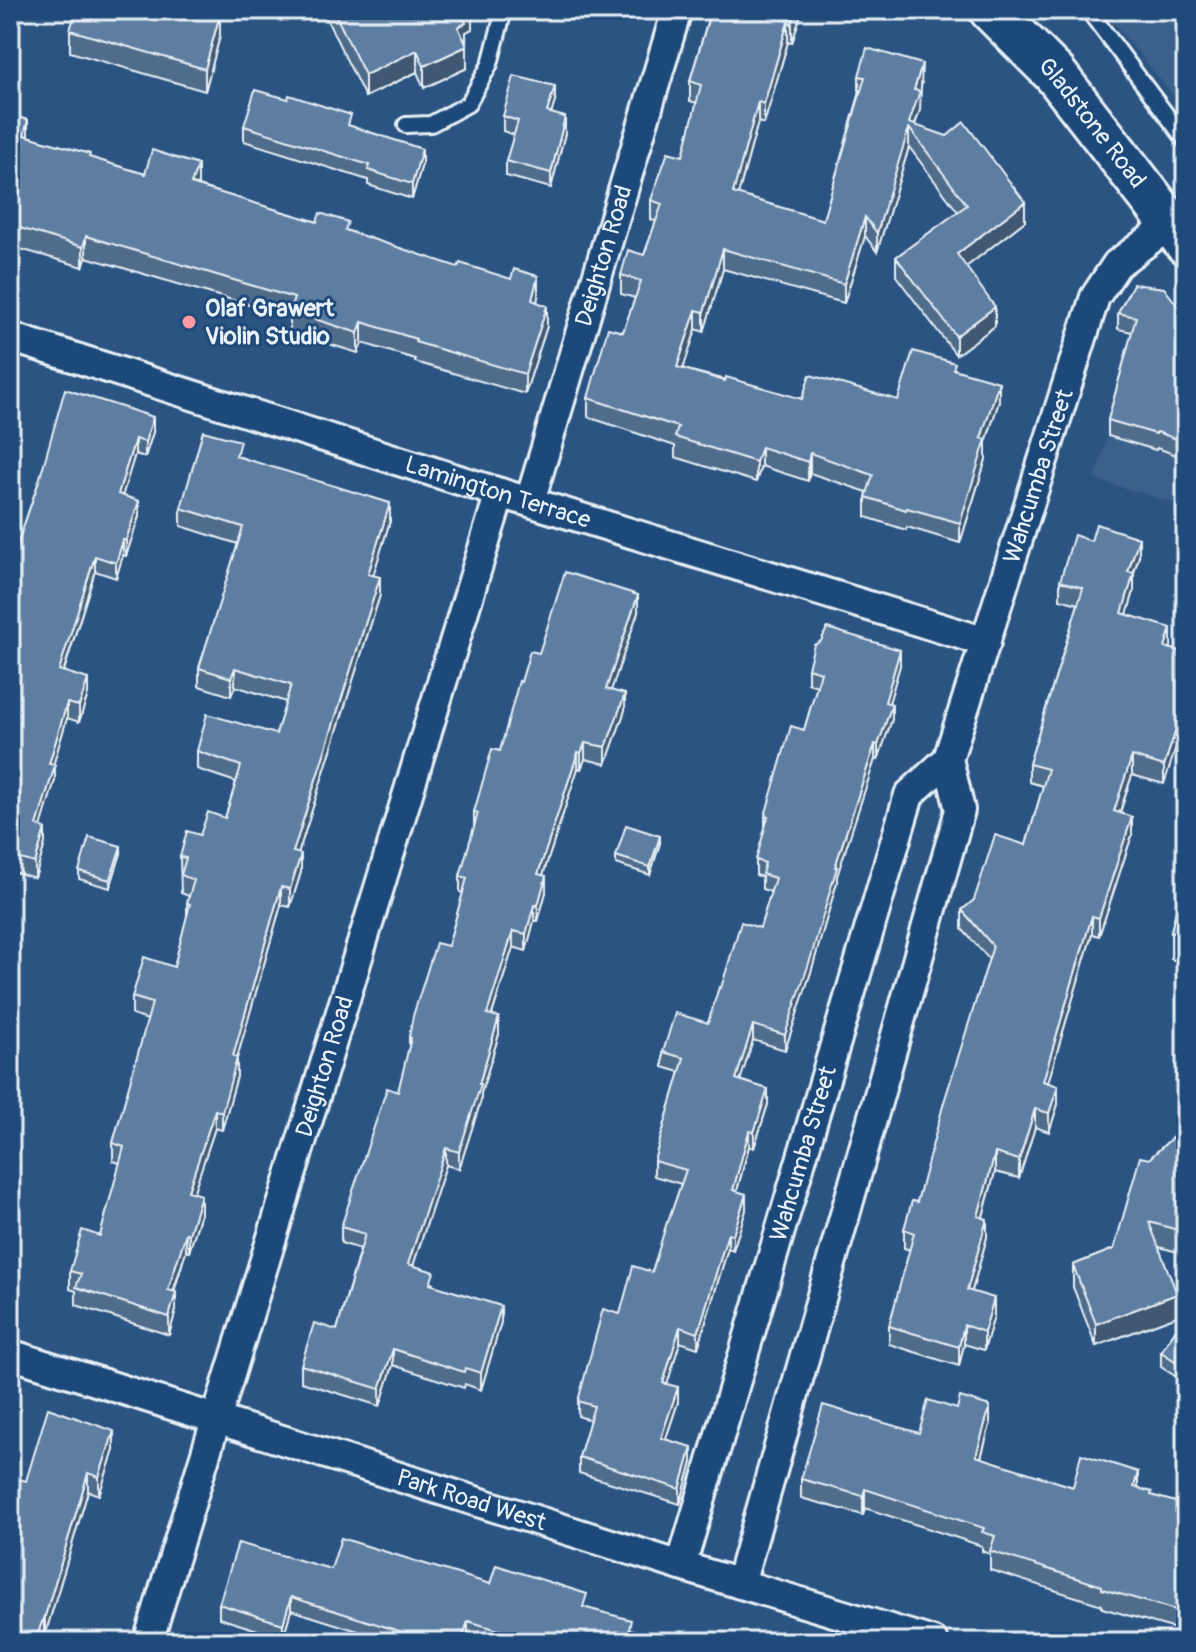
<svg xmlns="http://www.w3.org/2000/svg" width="1196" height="1652" viewBox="0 0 1196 1652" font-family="Pangolin,sans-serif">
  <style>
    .built { fill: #3a608b }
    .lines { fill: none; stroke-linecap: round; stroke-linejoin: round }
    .lane-casing { stroke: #e8f1f8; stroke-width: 20 }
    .street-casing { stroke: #e8f1f8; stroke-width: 34 }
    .primary-casing { stroke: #e8f1f8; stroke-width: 48 }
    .lane { stroke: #1f4a7a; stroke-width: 14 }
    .street { stroke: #1f4a7a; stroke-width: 28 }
    .primary { stroke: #1f4a7a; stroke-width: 42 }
    .wall { fill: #506c8a; stroke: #e8f1f8; stroke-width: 2 }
    .shaded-wall { fill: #415871; stroke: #e8f1f8; stroke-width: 2 }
    .building { fill: #5d7da1; stroke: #e8f1f8; stroke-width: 2 }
    .poi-dot { fill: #ff9aa2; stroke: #1f4a7a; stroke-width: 3 }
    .labels { text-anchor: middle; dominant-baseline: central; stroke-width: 6; stroke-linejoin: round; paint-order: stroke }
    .street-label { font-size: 24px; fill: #e8f1f8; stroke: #1f4a7a }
    .poi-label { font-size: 24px; font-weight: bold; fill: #e8f1f8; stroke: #1f4a7a; text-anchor: start }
  </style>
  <rect width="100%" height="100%" fill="#2b5482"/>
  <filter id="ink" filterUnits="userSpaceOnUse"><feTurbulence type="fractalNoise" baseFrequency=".0125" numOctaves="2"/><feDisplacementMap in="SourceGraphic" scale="16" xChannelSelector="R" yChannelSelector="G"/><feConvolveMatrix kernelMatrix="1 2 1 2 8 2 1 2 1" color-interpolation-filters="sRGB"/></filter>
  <g filter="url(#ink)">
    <g class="built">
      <polygon points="1103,10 1186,10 1186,111"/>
      <polygon points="1137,334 1186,369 1186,507 1095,479"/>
    </g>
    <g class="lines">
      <defs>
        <g id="lane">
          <polyline points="1088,10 1186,141"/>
          <polyline points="406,125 431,124 468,104 490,64 504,10"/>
        </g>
        <g id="street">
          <path id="s1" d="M 10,337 L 500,493 L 986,642"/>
          <path id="s2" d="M 530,501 L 677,10"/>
          <path id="s3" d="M 10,1354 L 681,1566 L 933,1642"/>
          <path id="s4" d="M 681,1566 L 909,795 L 948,759 L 1095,297 L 1117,264 L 1171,224"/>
          <polyline points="740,1584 960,810 948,759"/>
          <path id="s5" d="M 148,1642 L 500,493"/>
        </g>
        <g id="primary">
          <path id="s6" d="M 991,10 L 1055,74 L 1186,243"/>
        </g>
      </defs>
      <use href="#lane" class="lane-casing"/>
      <use href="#street" class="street-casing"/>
      <use href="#primary" class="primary-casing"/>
      <use href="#lane" class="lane"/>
      <use href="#street" class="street"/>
      <use href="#primary" class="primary"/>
    </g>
    <g class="wall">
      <polygon points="322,10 472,10 472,29 466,32 467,68 424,88 417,72 365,97"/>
      <polygon points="704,10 802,10 792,43 788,42 764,124 758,122 738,195 823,220 859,95 859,76 922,83 920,91 920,110 915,125 1025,221 966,267 995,326 956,355 896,276 896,257 958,212 909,147 877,252 865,236 844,303 723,269 704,332 696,329 683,369 802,399 898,400 955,369 999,401 986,442 986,459 960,543 907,527 906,530 866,517 866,497 867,492 810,473 808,481 761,466 756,482 675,457 675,446 588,417 588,398 623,332 635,298 621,294 621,275 644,255 656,221 651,220 651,200 683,156 697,103 690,101 690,81 710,12"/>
      <polygon points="70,30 220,36 205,91 70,52"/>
      <polygon points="555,101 551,114 565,133 551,188 506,176 506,161 514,135 503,131 503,116"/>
      <polygon points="10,115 28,136 90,158 145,174 197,186 348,231 538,297 537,302 547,326 525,394 415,362 415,359 362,343 358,353 290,332 290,317 86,257 83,267 10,246"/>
      <polygon points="244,126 351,126 422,164 412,199 368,185 368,180 244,141"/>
      <polygon points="1118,313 1186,317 1186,451 1181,449 1179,456 1157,448 1156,450 1108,436 1108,420 1132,332 1118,329"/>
      <polygon points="153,432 145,457 135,454 122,496 139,516 126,556 123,555 116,578 95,571 64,671 88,694 79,722 67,718 53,765 55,780 41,826 45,843 35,878 10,871 10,566 39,481"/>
      <polygon points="240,457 390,521 373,575 380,595 298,854 301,872 290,907 281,905 237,1058 237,1076 222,1130 215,1128 193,1193 201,1213 189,1252 186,1251 174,1292 176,1310 169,1335 76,1305 76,1291 70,1289 70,1271 100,1236 120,1163 113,1161 113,1143 148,1020 132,1015 132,997 174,967 187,917 187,903 189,896 181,893 180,857 200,835 225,818 236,782 197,769 197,751 276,734 286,702 235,686 231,696 199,686 199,668 238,544 181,526 181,508"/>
      <polygon points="1139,556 1134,573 1134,591 1127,614 1171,646 1164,784 1132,775 1120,813 1132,835 1099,936 1092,934 1048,1082 1058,1104 1049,1132 1035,1127 1019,1178 995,1172 983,1217 987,1237 972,1291 994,1316 984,1350 964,1344 959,1366 889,1344 889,1326 910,1250 904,1248 904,1229 917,1202 989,959 962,929 962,910 974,900 1026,845 1043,786 1029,782 1029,764 1078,604 1060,599 1060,581"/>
      <polygon points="638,612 611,690 625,710 606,764 585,759 581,769 578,768 543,875 546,892 538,921 534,921 526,951 513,947 492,1015 499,1034 481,1093 481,1100 459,1169 446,1165 413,1266 434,1285 501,1322 481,1390 465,1384 464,1388 393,1365 380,1406 301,1382 301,1365 337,1330 360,1249 341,1243 341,1227 398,1092 409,1049 409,1037 448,946 463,893 460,892 460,876 474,828 474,812 500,751 521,682 539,653"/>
      <polygon points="900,665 889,703 892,719 878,760 875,759 851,832 837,876 837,882 811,972 785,1050 753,1040 740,1080 768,1104 754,1148 749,1146 737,1191 746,1210 733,1250 728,1248 698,1348 680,1342 667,1384 678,1402 666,1439 692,1462 680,1504 579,1473 579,1457 590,1420 578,1416 578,1401 620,1314 652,1272 681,1184 654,1176 654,1161 680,1072 663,1067 663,1052 708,1023 721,988 760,928 771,892 762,889 762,877 756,875 756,860 765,830 765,816 804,730 817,686 808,683 808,668"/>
      <polygon points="660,843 650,875 616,864 616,856"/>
      <polygon points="121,853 110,888 79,879 79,871"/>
      <polygon points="1186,873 1186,964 1171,959 1171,931"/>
      <polygon points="1186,1125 1185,1254 1159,1247 1177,1316 1096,1346 1073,1287 1073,1265 1114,1249 1149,1159"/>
      <polygon points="1186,1314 1186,1383 1161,1367 1161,1352"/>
      <polygon points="990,1425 981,1458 1073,1487 1138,1488 1152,1496 1186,1505 1186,1632 1102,1608 1102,1605 990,1570 990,1554 982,1551 982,1546 865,1508 863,1515 801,1498 801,1479 919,1433"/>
      <polygon points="114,1450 99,1495 88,1491 45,1635 44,1634 41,1642 10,1642 26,1481"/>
      <polygon points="331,1569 490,1584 587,1608 631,1630 673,1642 494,1642 468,1634 466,1642 393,1642 291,1610 283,1638 219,1618 219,1604"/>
    </g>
    <g class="shaded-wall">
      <polygon points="467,10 472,10 472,29 466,32 466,45 458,27 461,13"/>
      <polygon points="796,10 802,10 792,43 792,24"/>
      <polygon points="220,14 220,36 205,91 205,69"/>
      <polygon points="788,22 788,42 764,124 764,104"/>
      <polygon points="467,46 467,68 424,88 424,66"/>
      <polygon points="417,50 417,72 365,97 365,75"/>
      <polygon points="922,64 920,110 912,132 909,128 909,147 877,252 877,233 909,123 914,90"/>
      <polygon points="555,86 555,101 547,128 547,112"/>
      <polygon points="758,102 758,122 733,213 733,193"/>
      <polygon points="565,117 565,133 551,188 551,173"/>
      <polygon points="28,120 28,141 24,135"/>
      <polygon points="422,149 422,164 412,199 412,184"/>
      <polygon points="198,165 198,185 191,184"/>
      <polygon points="1025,202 1025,221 957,274 957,254"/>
      <polygon points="865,217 865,236 844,303 844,284"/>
      <polygon points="86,236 86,257 83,267 83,247"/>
      <polygon points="723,249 723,269 704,332 704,312"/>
      <polygon points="538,276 538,297 532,321 532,300"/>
      <polygon points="547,306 547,326 525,394 525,374"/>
      <polygon points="995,307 995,326 956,355 956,336"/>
      <polygon points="696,310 696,329 677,387 677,367"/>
      <polygon points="362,322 362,343 358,353 358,333"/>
      <polygon points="999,382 999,401 986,442 986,459 960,543 960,523 981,438"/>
      <polygon points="153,417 153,432 145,457 145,442"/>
      <polygon points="1181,433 1181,449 1179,456 1179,440"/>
      <polygon points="135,439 135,454 118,510 118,494"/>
      <polygon points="761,447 761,466 756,482 756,462"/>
      <polygon points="810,453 810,473 808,481 808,462"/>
      <polygon points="139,501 139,516 126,556 126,540"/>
      <polygon points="390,503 390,521 368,592 368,574"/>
      <polygon points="1139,538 1139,556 1128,590 1128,572"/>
      <polygon points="123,540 123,555 116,578 116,563"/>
      <polygon points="95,556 95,571 59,685 59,670"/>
      <polygon points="1134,573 1134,591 1122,631 1122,613"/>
      <polygon points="380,577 380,595 293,870 293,852"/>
      <polygon points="638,595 638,612 606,705 606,689"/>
      <polygon points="1171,628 1171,646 1165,665 1165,647"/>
      <polygon points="900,650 900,665 885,717 885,702"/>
      <polygon points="235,668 235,686 231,696 231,678"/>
      <polygon points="88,679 88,694 79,722 79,706"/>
      <polygon points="625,694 625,710 606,764 606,747"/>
      <polygon points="1186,699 1186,717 1164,784 1164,766"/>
      <polygon points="67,703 67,718 49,779 49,764"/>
      <polygon points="892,704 892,719 878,760 878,745"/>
      <polygon points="585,743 585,759 581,769 581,753"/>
      <polygon points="875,744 875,759 837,876 837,882 811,972 785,1050 785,1035 835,867"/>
      <polygon points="578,752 578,768 538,890 538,874"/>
      <polygon points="1132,756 1132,775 1114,829 1114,811"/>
      <polygon points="55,765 55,780 37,840 37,825"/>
      <polygon points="1132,817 1132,835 1099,936 1099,918"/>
      <polygon points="45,828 45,843 35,878 35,863"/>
      <polygon points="660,836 660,843 650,875 650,867"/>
      <polygon points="121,846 121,853 110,888 110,880"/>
      <polygon points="301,854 301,872 290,907 290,889"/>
      <polygon points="546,876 546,892 538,921 538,905"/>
      <polygon points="281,887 281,905 235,1065 237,1058 237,1076 222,1130 222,1112 233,1056"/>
      <polygon points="534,905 534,921 526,951 526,934"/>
      <polygon points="1092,916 1092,934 1043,1099 1043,1081"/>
      <polygon points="513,931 513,947 487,1030 487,1014"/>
      <polygon points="499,1017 499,1034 481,1093 481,1100 459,1169 459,1152"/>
      <polygon points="753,1025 753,1040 736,1094 736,1079"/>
      <polygon points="1058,1086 1058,1104 1049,1132 1049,1113"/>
      <polygon points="768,1089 768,1104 754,1148 754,1132"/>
      <polygon points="1035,1109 1035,1127 1019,1178 1019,1160"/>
      <polygon points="215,1110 215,1128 188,1209 188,1191"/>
      <polygon points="749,1131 749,1146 733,1205 733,1190"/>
      <polygon points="446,1148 446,1165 408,1281 408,1264"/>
      <polygon points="995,1153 995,1172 978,1234 978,1216"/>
      <polygon points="746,1194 746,1210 733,1250 733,1235"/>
      <polygon points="201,1195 201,1213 189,1252 189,1234"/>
      <polygon points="987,1219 987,1237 967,1308 967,1290"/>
      <polygon points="1186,1228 1186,1250 1185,1254 1185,1232"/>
      <polygon points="186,1233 186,1251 168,1308 168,1290"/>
      <polygon points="728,1233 728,1248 698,1348 698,1333"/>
      <polygon points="176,1292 176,1310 169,1335 169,1317"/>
      <polygon points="1177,1294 1177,1316 1096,1346 1096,1324"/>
      <polygon points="994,1298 994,1316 984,1350 984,1332"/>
      <polygon points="501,1306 501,1322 481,1390 481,1373"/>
      <polygon points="964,1325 964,1344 959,1366 959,1347"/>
      <polygon points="680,1327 680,1342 663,1398 663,1383"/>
      <polygon points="393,1349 393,1365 380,1406 380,1389"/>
      <polygon points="678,1387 678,1402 661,1453 661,1438"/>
      <polygon points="990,1406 990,1425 976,1475 976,1456"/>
      <polygon points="114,1431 114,1450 99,1495 99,1477"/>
      <polygon points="692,1447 692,1462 680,1504 680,1489"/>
      <polygon points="1138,1472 1138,1491 1134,1487"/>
      <polygon points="88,1473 88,1491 45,1635 45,1616"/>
      <polygon points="865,1489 865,1508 863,1515 863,1496"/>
      <polygon points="291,1597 291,1610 283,1638 283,1624"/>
      <polygon points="44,1616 44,1634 41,1642 35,1642"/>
      <polygon points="468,1621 468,1634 466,1642 461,1642"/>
    </g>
    <g class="building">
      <polygon points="76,10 205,10 220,14 205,69 70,30"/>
      <polygon points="333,10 467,10 461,13 466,23 458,27 467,46 424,66 417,50 365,75"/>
      <polygon points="711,10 796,10 792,24 788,22 764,104 758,102 733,193 823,220 865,77 859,76 867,48 922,64 914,90 920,91 909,123 947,136 964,122 1025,202 957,254 995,307 956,336 896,257 967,205 909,128 877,233 865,217 844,284 723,249 704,312 696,310 677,367 725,381 726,377 802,399 810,375 898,400 913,351 955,363 953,369 999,382 981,438 986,439 960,523 907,508 906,510 866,497 873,475 810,453 808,462 761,447 756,462 675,437 678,427 588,398 608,328 623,332 641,281 621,275 628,250 644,255 662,204 651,200 668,152 683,156 701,85 690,81"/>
      <polygon points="514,76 555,86 547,112 565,117 551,173 506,161 518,121 503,116"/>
      <polygon points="255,90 288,99 289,95 351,115 348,125 422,149 412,184 368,170 369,165 244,126"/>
      <polygon points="10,115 28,120 24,135 90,154 89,157 145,174 152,150 198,165 191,184 317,222 320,213 348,222 345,230 458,267 460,263 511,279 514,269 538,276 532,300 547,306 525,374 415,342 416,339 362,322 358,333 290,311 294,298 86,236 83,247 10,225"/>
      <polygon points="1133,284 1164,288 1186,317 1186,435 1181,433 1179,440 1157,432 1156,434 1108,420 1136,317 1118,313"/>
      <polygon points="65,389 153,417 145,442 135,439 118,494 139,501 126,540 123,540 116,563 95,556 59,670 88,679 79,706 67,703 49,764 55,765 37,825 45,828 35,863 10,856 10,566 39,481"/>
      <polygon points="203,431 240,441 236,456 390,503 368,574 380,577 293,852 301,854 290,889 281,887 233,1056 237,1058 222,1112 215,1110 188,1191 201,1195 189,1234 186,1233 168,1290 176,1292 169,1317 76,1287 81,1274 70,1271 82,1230 100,1236 124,1147 113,1143 152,1003 132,997 144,957 174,967 190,904 187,903 194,880 181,875 186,858 180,857 187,831 200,835 208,812 225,818 241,766 197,751 207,714 276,734 291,685 235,668 231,678 199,668 243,527 181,508"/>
      <polygon points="1096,524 1139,538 1128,572 1134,573 1122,613 1171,628 1165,647 1186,653 1186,699 1164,766 1132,756 1114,811 1132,817 1099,918 1092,916 1043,1081 1058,1086 1049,1113 1035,1109 1019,1160 995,1153 978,1216 987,1219 967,1290 994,1298 984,1332 964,1325 959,1347 889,1326 914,1233 904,1229 912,1201 917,1202 944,1102 993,946 962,910 974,900 995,835 1026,845 1048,769 1029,764 1083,588 1060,581 1074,535 1091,541"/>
      <polygon points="565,572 638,595 606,689 625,694 606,747 585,743 581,753 578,752 538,874 546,876 538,905 534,905 526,934 513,931 487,1014 499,1017 479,1084 481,1084 459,1152 446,1148 408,1264 434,1272 430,1284 501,1306 481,1373 465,1368 464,1372 393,1349 380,1389 301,1365 314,1323 337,1330 365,1234 341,1227 387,1088 398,1092 411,1038 409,1037 413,1016 436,943 448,946 467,878 460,876 478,813 474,812 492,749 500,751 519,681 521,682 530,651 539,653"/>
      <polygon points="827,628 900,650 885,702 892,704 878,745 875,744 851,817 835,867 837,867 811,957 785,1035 753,1025 736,1079 768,1089 754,1132 749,1131 733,1190 746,1194 733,1235 728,1233 698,1333 680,1327 663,1383 678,1387 661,1438 692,1447 680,1489 579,1457 594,1406 578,1401 603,1309 620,1314 633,1266 652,1272 667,1222 668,1222 686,1170 654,1161 684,1058 663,1052 675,1013 708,1023 719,987 721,988 741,922 760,928 775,878 762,874 765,863 756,860 768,817 765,816 791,726 804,730 821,672 808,668 814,645 821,641"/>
      <polygon points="626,825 660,836 650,867 616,856"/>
      <polygon points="89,837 121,846 110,880 79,871"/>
      <polygon points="1186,873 1186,936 1171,931"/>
      <polygon points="1186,1125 1186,1228 1185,1232 1149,1222 1177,1294 1096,1324 1073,1265 1114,1249 1140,1157 1149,1159"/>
      <polygon points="1186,1314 1186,1368 1161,1352"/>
      <polygon points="960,1397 990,1406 976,1456 1073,1487 1081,1454 1138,1472 1134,1487 1152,1492 1151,1495 1186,1505 1186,1613 1102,1589 1102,1586 990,1551 995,1536 982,1532 984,1528 865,1489 863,1496 801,1479 823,1405 919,1433 928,1400 957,1409"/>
      <polygon points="48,1408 114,1431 99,1477 88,1473 45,1616 44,1616 35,1642 10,1642 10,1476 26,1481"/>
      <polygon points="341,1538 490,1584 496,1565 587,1594 583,1607 631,1620 629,1629 673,1642 521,1642 522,1637 468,1621 461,1642 417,1642 418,1637 291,1597 283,1624 219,1604 238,1543 331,1569"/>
    </g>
  </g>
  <circle class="poi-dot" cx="189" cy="322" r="8"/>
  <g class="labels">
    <g class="street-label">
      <text stroke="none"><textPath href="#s6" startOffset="152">Gladstone Road</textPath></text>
      <text stroke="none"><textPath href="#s2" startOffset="256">Deighton Road</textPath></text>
      <text stroke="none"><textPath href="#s4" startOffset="1154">Wahcumba Street</textPath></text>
      <text stroke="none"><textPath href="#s1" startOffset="512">Lamington Terrace</textPath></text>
      <text stroke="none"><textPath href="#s5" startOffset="602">Deighton Road</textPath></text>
      <text stroke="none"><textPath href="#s4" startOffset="430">Wahcumba Street</textPath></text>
      <text stroke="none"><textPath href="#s3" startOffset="484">Park Road West</textPath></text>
    </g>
    <g class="poi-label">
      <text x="205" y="308">Olaf Grawert<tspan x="205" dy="28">Violin Studio</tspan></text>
    </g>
  </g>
  <rect width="1196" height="1652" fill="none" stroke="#1f4a7a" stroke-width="40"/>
  <rect x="20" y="20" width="1156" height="1612" fill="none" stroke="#e8f1f8" stroke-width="3" filter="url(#ink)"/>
</svg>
